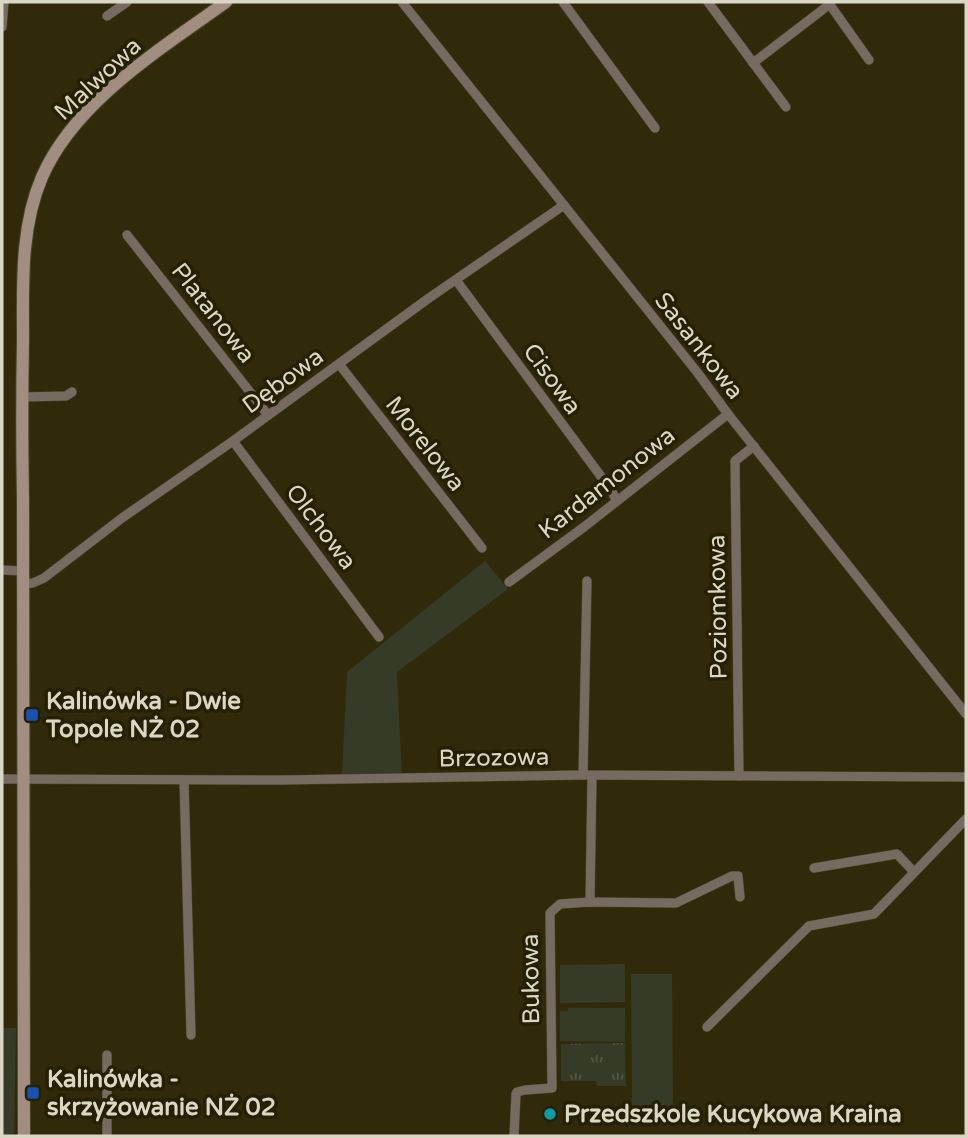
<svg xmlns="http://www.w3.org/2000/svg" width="968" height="1138" viewBox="0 0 968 1138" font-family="'Varela Round',sans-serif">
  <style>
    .grass { fill: #363b27 }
    .park { fill: url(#park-tufts) }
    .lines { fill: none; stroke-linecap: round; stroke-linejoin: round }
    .street-casing { stroke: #4b4629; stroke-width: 10 }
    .secondary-casing { stroke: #4b4629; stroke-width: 14 }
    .street { stroke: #776a61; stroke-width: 9 }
    .secondary { stroke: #a28e80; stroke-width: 12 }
    .transit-dot { fill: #1a4fb4; stroke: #262002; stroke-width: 2.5 }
    .culture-dot { fill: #0f9aa8; stroke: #262002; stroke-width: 2.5 }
    .labels { text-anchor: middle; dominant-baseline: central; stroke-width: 7; stroke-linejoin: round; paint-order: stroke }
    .street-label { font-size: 24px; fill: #dad7c6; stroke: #262002 }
    .poi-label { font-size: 24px; font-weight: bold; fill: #dad7c6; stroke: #262002; text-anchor: start }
  </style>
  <defs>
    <pattern id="park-tufts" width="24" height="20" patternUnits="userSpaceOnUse" patternTransform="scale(1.75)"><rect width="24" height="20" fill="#363b27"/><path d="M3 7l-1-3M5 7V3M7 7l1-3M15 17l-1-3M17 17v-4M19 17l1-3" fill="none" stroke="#525745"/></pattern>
  </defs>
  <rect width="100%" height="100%" fill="#302a0b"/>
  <g class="grass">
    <polygon points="485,561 508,589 397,672 402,779 342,775 347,672"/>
    <polygon points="625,964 625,1002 560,1003 560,965"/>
    <polygon points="631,974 672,974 673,1108 632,1108"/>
    <polygon points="568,1008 625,1008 625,1042 560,1041 560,1011 568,1011"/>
    <polygon points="2,1028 16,1028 14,1136 2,1136"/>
  </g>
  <polygon class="park" points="625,1043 626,1086 597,1086 596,1081 561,1081 561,1044"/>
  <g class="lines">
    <defs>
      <g id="street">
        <polyline points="402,2 697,372 728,414 966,714"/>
        <polyline points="563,2 655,128"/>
        <polyline points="708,2 786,107"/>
        <polyline points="828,2 869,60"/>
        <polyline points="107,16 127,2"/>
        <polyline points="2,27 4,2"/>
        <polyline points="753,63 830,4"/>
        <polyline points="127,235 268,415"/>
        <polyline points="456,280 611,490 617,501"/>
        <polyline points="339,364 482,548"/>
        <polyline points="22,397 66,396 72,392"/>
        <polyline points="233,441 379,637"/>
        <polyline points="2,570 23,571"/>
        <polyline points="509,582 584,527 728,414"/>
        <polyline points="23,584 33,583 44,578 122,518 233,441 429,298 564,205"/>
        <polyline points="583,775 587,581"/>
        <polyline points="739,776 735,461 754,446"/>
        <polyline points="2,779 282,780 583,775 966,777"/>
        <polyline points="184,780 191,1035"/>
        <polyline points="814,868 897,854 914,872"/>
        <polyline points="590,902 592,776"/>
        <polyline points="707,1027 809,926 874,914 966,819"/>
        <polyline points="107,1136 107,1055"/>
        <polyline points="514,1136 516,1094 517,1092 525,1090 552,1088 550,913 560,904 590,902 676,903 732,876 738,876 740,897"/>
      </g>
      <path id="secondary" d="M 24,1136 C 24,924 23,712 23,499 C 22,446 22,393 23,340 C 23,286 20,228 42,177 C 75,101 161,49 226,2"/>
    </defs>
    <use href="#street" class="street-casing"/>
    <use href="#secondary" class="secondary-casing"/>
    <use href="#street" class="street"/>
    <use href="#secondary" class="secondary"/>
  </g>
  <g class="transit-dot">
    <rect x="25" y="708" width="14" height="14" rx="3.5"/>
    <rect x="26" y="1086" width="14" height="14" rx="3.5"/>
  </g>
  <circle class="culture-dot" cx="550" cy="1114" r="7"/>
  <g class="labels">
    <g class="street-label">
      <text transform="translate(98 79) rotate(-43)">Malwowa</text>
      <text transform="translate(213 313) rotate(52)">Platanowa</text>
      <text transform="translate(699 346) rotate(52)">Sasankowa</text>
      <text transform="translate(552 379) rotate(54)">Cisowa</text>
      <text transform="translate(283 381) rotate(-36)">Dębowa</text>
      <text transform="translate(425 444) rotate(52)">Morelowa</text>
      <text transform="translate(607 483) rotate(-38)">Kardamonowa</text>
      <text transform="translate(321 527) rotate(53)">Olchowa</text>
      <text transform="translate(718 607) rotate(-91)">Poziomkowa</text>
      <text transform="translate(494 758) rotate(-1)">Brzozowa</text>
      <text transform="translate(531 979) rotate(-91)">Bukowa</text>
    </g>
    <g class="poi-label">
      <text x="46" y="701">Kalinówka - Dwie<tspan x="46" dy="28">Topole NŻ 02</tspan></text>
      <text x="47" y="1079">Kalinówka -<tspan x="47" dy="28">skrzyżowanie NŻ 02</tspan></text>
      <text x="564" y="1114">Przedszkole Kucykowa Kraina</text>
    </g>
  </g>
  <rect width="968" height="1138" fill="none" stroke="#dad7c6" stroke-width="7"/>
</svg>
